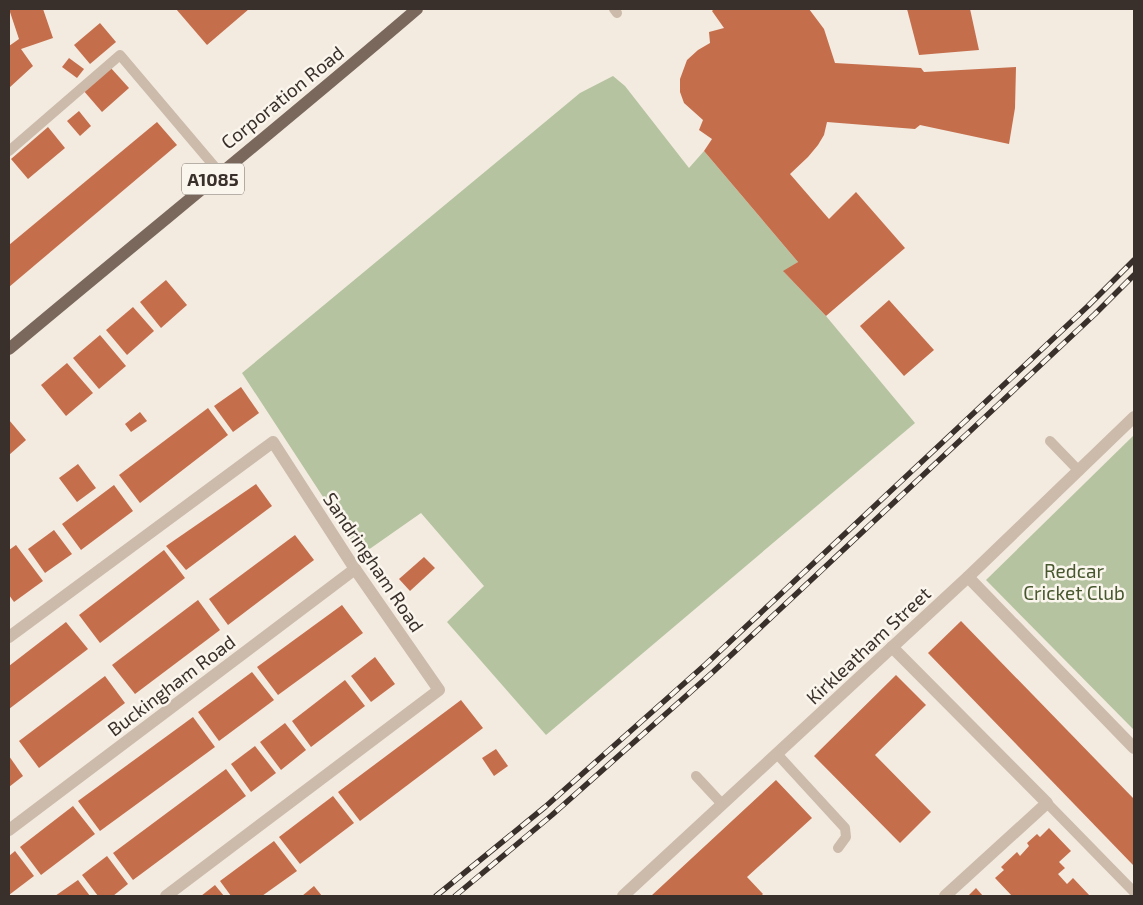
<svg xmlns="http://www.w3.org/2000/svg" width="1143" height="905" viewBox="0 0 1143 905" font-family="'Exo 2',sans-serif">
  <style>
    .green { fill: #b5c3a0 }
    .building { fill: #c56e4c }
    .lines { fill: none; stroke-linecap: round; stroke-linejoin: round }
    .service { stroke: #ccbbab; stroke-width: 10 }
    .minor { stroke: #ccbbab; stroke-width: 12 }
    .primary { stroke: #7b685c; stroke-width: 12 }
    .rail-casing { stroke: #3a302b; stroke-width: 5.5 }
    .rail { stroke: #faf5ed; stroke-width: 4; stroke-dasharray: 11; stroke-linecap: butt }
    .labels { text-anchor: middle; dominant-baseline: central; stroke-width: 5; stroke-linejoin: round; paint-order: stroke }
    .shield { fill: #faf5ed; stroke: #746b65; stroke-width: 1 }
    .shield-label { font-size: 18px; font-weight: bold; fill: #3a302b }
    .street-label { font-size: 19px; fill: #3a302b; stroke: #faf5ed }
    .park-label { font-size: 19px; fill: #47582e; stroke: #faf5ed }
  </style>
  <rect width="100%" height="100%" fill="#f3ebe0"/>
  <g class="green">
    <polygon points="613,76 625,86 689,168 704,151 798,262 784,272 826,316 915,423 546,735 447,622 484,586 421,513 361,555 242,373 580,93"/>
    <polygon points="1134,435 1134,730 986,580"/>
  </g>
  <g class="building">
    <polygon points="9,9 43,9 53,38 21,49 33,66 9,88 9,46 19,39"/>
    <polygon points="176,9 249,9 207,45"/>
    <polygon points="714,9 809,9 824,29 835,63 921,68 924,72 1016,67 1015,108 1009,144 920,125 915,129 827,122 824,135 818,145 808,157 790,174 829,219 856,192 905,248 826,316 783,271 798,262 704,151 712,139 699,130 703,120 684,103 680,92 680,79 687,60 698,50 710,43 709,32 724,28 712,11"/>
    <polygon points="907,9 970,9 979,50 919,55"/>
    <polygon points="100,23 116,42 90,64 74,45"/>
    <polygon points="69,58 84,69 77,78 62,67"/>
    <polygon points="110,67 129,88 102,112 83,90"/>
    <polygon points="79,111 91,126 80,136 67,121"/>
    <polygon points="157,122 177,145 9,287 9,245"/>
    <polygon points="48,127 65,148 28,179 11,159"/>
    <polygon points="166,280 187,305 161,328 140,302"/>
    <polygon points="889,300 934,350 904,376 860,326"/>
    <polygon points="133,307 154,331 127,355 106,330"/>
    <polygon points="100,335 126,366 99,389 73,358"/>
    <polygon points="67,363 93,393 66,416 41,385"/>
    <polygon points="241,387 259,413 233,432 214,406"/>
    <polygon points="208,408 228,435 140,503 119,475"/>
    <polygon points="140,412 147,421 131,432 125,424"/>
    <polygon points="9,420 26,440 9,455"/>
    <polygon points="78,464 96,488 77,502 59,478"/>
    <polygon points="256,484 272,506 186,570 166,546"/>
    <polygon points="114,485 133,511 81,550 62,524"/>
    <polygon points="54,530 72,554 45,573 28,549"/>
    <polygon points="295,535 314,560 228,625 209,599"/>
    <polygon points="16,545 43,581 14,602 9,595 9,550"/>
    <polygon points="164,550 185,578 100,643 79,615"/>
    <polygon points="424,557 435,568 410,591 399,579"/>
    <polygon points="198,600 220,630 135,694 112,665"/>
    <polygon points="342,605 363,633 278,695 257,667"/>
    <polygon points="961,621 1134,799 1134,866 928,653"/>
    <polygon points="66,622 88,649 9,709 9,666"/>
    <polygon points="375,657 395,684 371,702 351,676"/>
    <polygon points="252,672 274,700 219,741 198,712"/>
    <polygon points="896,675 926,705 875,755 931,812 900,843 814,756"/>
    <polygon points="105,676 125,703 39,768 19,741"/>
    <polygon points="345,680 365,706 311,747 292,721"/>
    <polygon points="461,700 483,728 360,821 338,792"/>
    <polygon points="193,717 215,747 100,831 78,801"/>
    <polygon points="285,723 306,750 281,770 260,742"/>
    <polygon points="255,746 276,773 251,792 231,764"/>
    <polygon points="496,749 508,766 494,776 482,758"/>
    <polygon points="9,756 23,776 9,787"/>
    <polygon points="226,769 246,796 133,880 113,853"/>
    <polygon points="776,780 812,818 747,877 763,894 761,896 651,896"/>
    <polygon points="333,796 354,823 300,864 279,837"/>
    <polygon points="73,806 95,834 41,875 20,847"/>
    <polygon points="1049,828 1071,851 1059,862 1065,868 1058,874 1067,884 1073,878 1090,896 1012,896 995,878 1004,870 1001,867 1017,852 1020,856 1029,846 1027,843 1037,834 1040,837"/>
    <polygon points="274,841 297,871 262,896 231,896 220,881"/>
    <polygon points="15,851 34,876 9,895 9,856"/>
    <polygon points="107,856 128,884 113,896 98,896 82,875"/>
    <polygon points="78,880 90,896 55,896"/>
    <polygon points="215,885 224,896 201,896"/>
    <polygon points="314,886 322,896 302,896"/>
    <polygon points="976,888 983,896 968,896"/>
  </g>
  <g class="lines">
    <g class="service">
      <polyline points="614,9 617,13"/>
      <polyline points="9,151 120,55 220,173"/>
      <polyline points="1050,441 1079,471"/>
      <polyline points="778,755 845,828 846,837 838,848"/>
      <polyline points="696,776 722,804"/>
      <polyline points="1047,803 1134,892"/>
    </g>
    <g class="minor">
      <polyline points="968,577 1134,748"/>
      <polyline points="9,637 273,442 355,569 439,690 166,896"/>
      <polyline points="892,647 1047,803 945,896"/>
      <polyline points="9,830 355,569"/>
      <polyline points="623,896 968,577 1134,417"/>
    </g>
    <path class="primary" d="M 9,349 C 145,235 283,124 417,9"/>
    <defs>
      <g id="rail">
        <polyline points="436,896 545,807 706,664 1088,306 1134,260"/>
        <polyline points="455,896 552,815 713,672 1095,314 1134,275"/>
      </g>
    </defs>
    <use href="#rail" class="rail-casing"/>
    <use href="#rail" class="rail"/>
  </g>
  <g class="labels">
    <rect class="shield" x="182" y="163.5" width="62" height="31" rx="4"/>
    <g class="shield-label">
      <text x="213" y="179">A1085</text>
    </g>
    <g class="street-label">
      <text transform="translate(282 97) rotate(-39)">Corporation Road</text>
      <text transform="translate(374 562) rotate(56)">Sandringham Road</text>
      <text transform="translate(868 645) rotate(-43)">Kirkleatham Street</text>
      <text transform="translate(171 685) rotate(-37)">Buckingham Road</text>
    </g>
    <g class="park-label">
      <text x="1074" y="570">Redcar<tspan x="1074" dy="22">Cricket Club</tspan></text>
    </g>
  </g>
  <rect width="1143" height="905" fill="none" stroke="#3a302b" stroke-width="20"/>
</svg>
